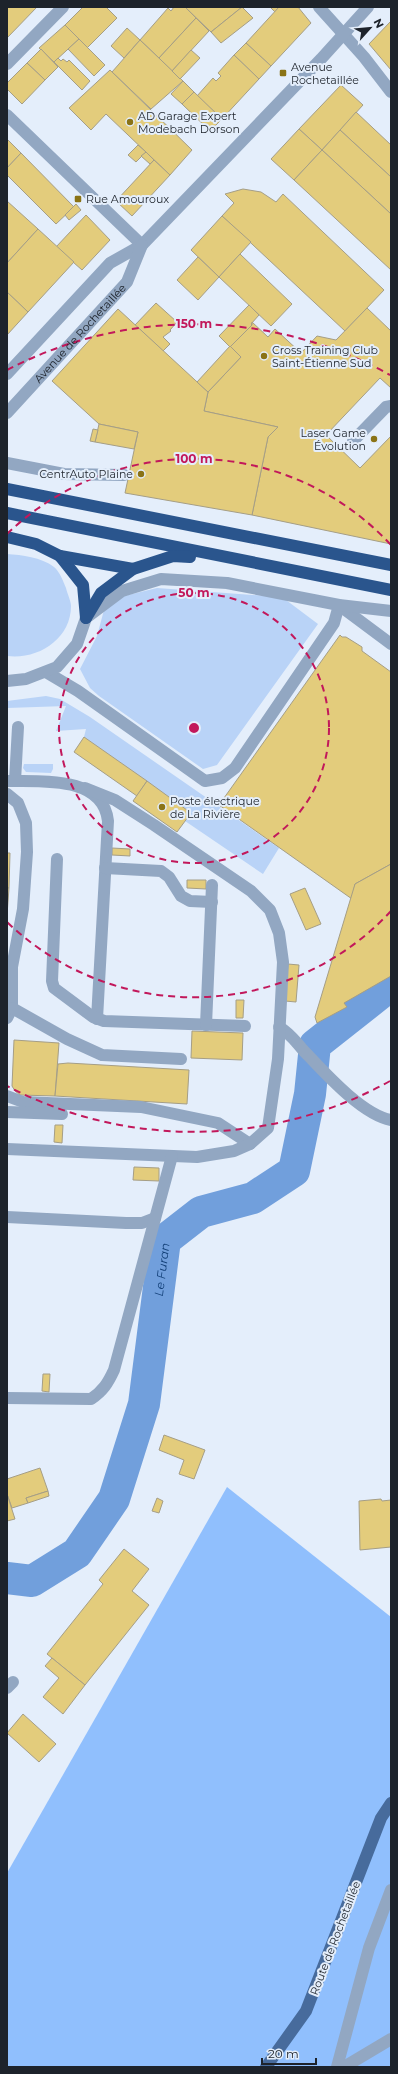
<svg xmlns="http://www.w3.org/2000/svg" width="398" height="2074" viewBox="0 0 398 2074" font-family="Montserrat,sans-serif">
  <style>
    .green { fill: #b9d3f7 }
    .forest { fill: #90bffd }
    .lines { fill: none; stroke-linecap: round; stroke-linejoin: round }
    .river { stroke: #719fdc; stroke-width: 32 }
    .building { fill: #e3cc7c; stroke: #a59e86 }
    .minor { stroke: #92a7c2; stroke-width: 12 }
    .major { stroke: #476b9c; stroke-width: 12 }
    .highway { stroke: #2a558d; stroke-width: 12 }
    .ring { fill: none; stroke: #c2185b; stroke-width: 2; stroke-dasharray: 7 5 }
    .poi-dot { fill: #8a7316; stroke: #e4eefb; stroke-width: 1.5 }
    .labels { text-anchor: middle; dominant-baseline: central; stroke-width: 4; stroke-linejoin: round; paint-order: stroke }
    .poi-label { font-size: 11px; fill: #1d232b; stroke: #e4eefb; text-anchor: start }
    .street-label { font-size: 11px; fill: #1d232b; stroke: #e4eefb }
    .water-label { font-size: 12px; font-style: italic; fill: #134078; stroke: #e4eefb }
    .centre { fill: #c2185b; stroke: #e4eefb; stroke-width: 2 }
    .ring-label { font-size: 12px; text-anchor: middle; font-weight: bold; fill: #c2185b; stroke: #e4eefb; stroke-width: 4; stroke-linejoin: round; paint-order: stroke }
  </style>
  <rect width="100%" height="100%" fill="#e4eefb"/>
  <g class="green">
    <path d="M 7,554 C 22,555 41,557 54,567 C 60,572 63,581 66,588 C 67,593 71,601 71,606 C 71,639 38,660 7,656 Z"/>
    <polygon points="157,588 282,597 318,624 217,765 203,769 99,696 90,688 80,669 97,636 104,610 124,596"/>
    <polygon points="46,696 60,699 90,717 279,848 263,874 185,821 191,813 84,737 86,729 56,731 66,706 7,708 7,701"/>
    <polygon points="24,764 53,764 53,769 51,773 26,772 23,768"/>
  </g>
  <polygon class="forest" points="227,1487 391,1617 391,2067 7,2067 7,1873"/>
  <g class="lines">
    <path class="river" id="s1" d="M 7,1578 L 32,1581 L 77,1553 L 114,1499 L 144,1404 L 165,1240 L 201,1212 L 253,1198 L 294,1171 L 310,1094 L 315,1045 L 391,985"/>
  </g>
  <g class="building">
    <polygon points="7,7 37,7 7,38"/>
    <polygon points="83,7 106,7 117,18 87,48 65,25"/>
    <polygon points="174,7 185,7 196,18 159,58 140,40 168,8 171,11"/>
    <polygon points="185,7 242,7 211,32"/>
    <polygon points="242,7 253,18 221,43 211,32"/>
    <polygon points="270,7 279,7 275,12"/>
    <polygon points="279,7 298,7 311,23 271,66 246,43"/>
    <polygon points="196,18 209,31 172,71 159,58"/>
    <polygon points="391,21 391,70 369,44"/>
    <polygon points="65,25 79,39 54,62 39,48"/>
    <polygon points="127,28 140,40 124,58 111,46"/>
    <polygon points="79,39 105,65 94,76 68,49"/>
    <polygon points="140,40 183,81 151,109 112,72"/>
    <polygon points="246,43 271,66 259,79 234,55"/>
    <polygon points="41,49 58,67 45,80 27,63"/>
    <polygon points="191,50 200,58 180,79 172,71"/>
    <polygon points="234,55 259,79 222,119 197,96 213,78 216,81 221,76 218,73"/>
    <polygon points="58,58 61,61 63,59 67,62 69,60 90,81 82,90 54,62"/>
    <polygon points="27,63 45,80 22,104 7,89 7,83"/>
    <polygon points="110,70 192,150 170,175 106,114 91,130 69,108"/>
    <polygon points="183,81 194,92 182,104 171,94"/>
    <polygon points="341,85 363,105 322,150 299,129"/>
    <polygon points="194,92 222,119 210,131 182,104"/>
    <polygon points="356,112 391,145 391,177 340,130"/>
    <polygon points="299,129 322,150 294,180 271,159"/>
    <polygon points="340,130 391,177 391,214 322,150"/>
    <polygon points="8,140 21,153 7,168 7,141"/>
    <polygon points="138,145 146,152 136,162 128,155"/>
    <polygon points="322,150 391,214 391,270 294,180"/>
    <polygon points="146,152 154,160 150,164 141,156"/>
    <polygon points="21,153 74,207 56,224 7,175 7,168"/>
    <polygon points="154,160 170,175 132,216 116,201"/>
    <polygon points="243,189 261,192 276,202 283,194 384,290 345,331 222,216 234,203 225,194"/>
    <polygon points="7,201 38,229 7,263"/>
    <polygon points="76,204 81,210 69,220 65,215"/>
    <polygon points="86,215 110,240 82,270 56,247"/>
    <polygon points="222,216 251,242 219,277 191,250"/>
    <polygon points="38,229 74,262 28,312 7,292 7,263"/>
    <polygon points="240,254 292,304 271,326 219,277"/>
    <polygon points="198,257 219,277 198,300 177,280"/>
    <polygon points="7,292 28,312 7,335"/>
    <polygon points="156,303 177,322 170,330 171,331 163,337 170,344 163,351 135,325"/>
    <polygon points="249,305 259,315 251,324 252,325 230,347 219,336"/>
    <polygon points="367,308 391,331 391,388 380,378 326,435 360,468 391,436 391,544 252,515 268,437 278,427 204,411 208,392 241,357 230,347 252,325 252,322 268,337 275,329 301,353 317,336 336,340"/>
    <polygon points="118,309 208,392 204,411 278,427 268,437 252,515 125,493 138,432 99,424 52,381"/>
    <polygon points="230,346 241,357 208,392 197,382"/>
    <polygon points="99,424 138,432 134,449 95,442"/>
    <polygon points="93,429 98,430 95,442 90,441"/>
    <polygon points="340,635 342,637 346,637 362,647 362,651 391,672 391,864 355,884 352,899 219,805"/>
    <polygon points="84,737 147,781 137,796 74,752"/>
    <polygon points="147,781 191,813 177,832 133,801"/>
    <polygon points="112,848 130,849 130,856 112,855"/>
    <polygon points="7,853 10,853 9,888 7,888"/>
    <polygon points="391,864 391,976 344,1003 347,1007 317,1023 315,1017 355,884"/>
    <polygon points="187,880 206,880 206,889 187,888"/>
    <polygon points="7,888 9,888 7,915"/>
    <polygon points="305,888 321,924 306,930 290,894"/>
    <polygon points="288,964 299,965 296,1002 285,1001"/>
    <polygon points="236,1000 244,1000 243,1018 236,1018"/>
    <polygon points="192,1031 243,1033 242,1060 191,1058"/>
    <polygon points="14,1040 59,1043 55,1096 20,1095 15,1091 12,1086"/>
    <polygon points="68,1063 189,1070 187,1104 55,1096 58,1064"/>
    <polygon points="55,1125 63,1125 62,1143 54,1142"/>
    <polygon points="134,1167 159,1168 159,1181 133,1180"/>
    <polygon points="43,1374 50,1374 49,1392 42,1391"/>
    <polygon points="164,1435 205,1450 194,1479 179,1474 184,1460 159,1450"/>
    <polygon points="40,1468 48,1491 26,1498 28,1503 12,1508 7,1494 7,1479"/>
    <polygon points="48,1491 49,1496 28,1503 26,1498"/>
    <polygon points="7,1494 15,1519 7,1521"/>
    <polygon points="157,1498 163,1501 159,1513 152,1511"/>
    <polygon points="381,1499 382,1501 391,1500 391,1547 360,1550 359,1501"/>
    <polygon points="124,1549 149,1569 132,1591 149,1605 85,1685 47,1654 103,1584 99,1580"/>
    <polygon points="52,1658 85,1685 63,1714 43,1697 59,1678 45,1666"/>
    <polygon points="23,1714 56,1744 39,1762 7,1733"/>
  </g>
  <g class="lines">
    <g class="minor">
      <polyline points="319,7 364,57 391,92"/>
      <polyline points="7,64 63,7"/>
      <polyline points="7,115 142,245"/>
      <polyline points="7,374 110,263 142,245 321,59 368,7"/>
      <path id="s2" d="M 7,413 L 127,282 L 142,245"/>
      <polyline points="353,441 386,407 391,406"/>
      <polyline points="7,463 64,474 124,475"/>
      <polyline points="340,606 391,644"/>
      <polyline points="46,672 78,691 205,781 222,778 235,768 334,623 339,605"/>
      <polyline points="7,681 26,679 57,667 77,644 86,618 122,591 161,579 227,583 339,605 391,611"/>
      <path d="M 7,781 C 40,782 103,775 108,821 L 97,1019"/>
      <polyline points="15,781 18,727"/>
      <polyline points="7,794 18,803 26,823 27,852 23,909 12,967 12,1008 7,1018"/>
      <polyline points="57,859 52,981 54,988 93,1017 104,1021 245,1026"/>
      <polyline points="105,868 161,871 169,877 181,896 190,901 212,902"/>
      <polyline points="12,1008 67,1039 102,1055 181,1059"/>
      <polyline points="206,1025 212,885"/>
      <path d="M 279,1027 C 290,1033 295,1041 303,1050 C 324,1072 362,1115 391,1120"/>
      <polyline points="7,1096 23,1102 141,1107 218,1123 250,1144"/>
      <polyline points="7,1112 62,1114"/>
      <polyline points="7,1149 197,1157 234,1151 250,1144 268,1128 278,1059 283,962 279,933 270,910 251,891 154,825 115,800 85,788"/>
      <polyline points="7,1217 126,1223 142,1223 155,1218"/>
      <path d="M 7,1398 L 91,1399 C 103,1391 108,1383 114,1370 L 172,1156"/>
      <polyline points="7,1688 13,1682"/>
      <polyline points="337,2067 369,1948 391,1890"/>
      <polyline points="344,2067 391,2039"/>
    </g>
    <polyline class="major" points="266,2067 306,2011 381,1818 391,1803"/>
    <g class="highway">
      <polyline points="7,489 391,565"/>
      <polyline points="7,513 391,590"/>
      <polyline points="7,537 36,544 60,556 83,585 86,618"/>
      <polyline points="60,556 133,569"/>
      <polyline points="86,618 101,593 133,569 173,556 190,557"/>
    </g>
  </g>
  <g class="ring">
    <circle cx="194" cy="728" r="135"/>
    <path d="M391 911A269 269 0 0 1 7 922M7 534A269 269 0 0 1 391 545"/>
    <path d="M390 1081A404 404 0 0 1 7 1086M7 370A404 404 0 0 1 390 375"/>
  </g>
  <g class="poi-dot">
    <rect x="279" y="69" width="8" height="8" rx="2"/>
    <circle cx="130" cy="122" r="4"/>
    <rect x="74" y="195" width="8" height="8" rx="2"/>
    <circle cx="264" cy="356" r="4"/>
    <circle cx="374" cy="439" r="4"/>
    <circle cx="141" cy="474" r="4"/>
    <circle cx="162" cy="807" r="4"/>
  </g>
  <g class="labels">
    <g class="poi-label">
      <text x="291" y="67">Avenue<tspan x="291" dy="13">Rochetaillée</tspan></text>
      <text x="138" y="116">AD Garage Expert<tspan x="138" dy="13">Modebach Dorson</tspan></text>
      <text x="86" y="199">Rue Amouroux</text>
      <text x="272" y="350">Cross Training Club<tspan x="272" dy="13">Saint-Étienne Sud</tspan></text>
      <text x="366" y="433" text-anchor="end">Laser Game<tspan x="366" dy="13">Évolution</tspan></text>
      <text x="133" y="474" text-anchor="end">CentrAuto Plaine</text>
      <text x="170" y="801">Poste électrique<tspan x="170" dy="13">de La Rivière</tspan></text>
    </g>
    <g class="street-label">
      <text stroke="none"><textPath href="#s2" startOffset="108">Avenue de Rochetaillée</textPath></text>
      <text transform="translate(335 1938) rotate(-69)">Route de Rochetaillée</text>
    </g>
    <g class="water-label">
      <text stroke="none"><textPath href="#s1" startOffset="379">Le Furan</textPath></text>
    </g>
  </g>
  <circle cx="194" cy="728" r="6" class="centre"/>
  <g class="ring-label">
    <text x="194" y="328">150 m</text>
    <text x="194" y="463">100 m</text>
    <text x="194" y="597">50 m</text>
  </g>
  <rect width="398" height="2074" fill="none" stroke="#1d232b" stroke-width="16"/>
  <g transform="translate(370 28) rotate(63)" stroke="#e4eefb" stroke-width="3" paint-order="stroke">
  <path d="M0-3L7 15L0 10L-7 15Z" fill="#1d232b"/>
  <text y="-6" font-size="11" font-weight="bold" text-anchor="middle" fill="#1d232b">N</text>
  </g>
  <path d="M262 2058v6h54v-6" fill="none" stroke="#1d232b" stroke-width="2"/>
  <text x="268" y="2058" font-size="12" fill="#1d232b" stroke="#e4eefb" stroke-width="3" paint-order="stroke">20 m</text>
</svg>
